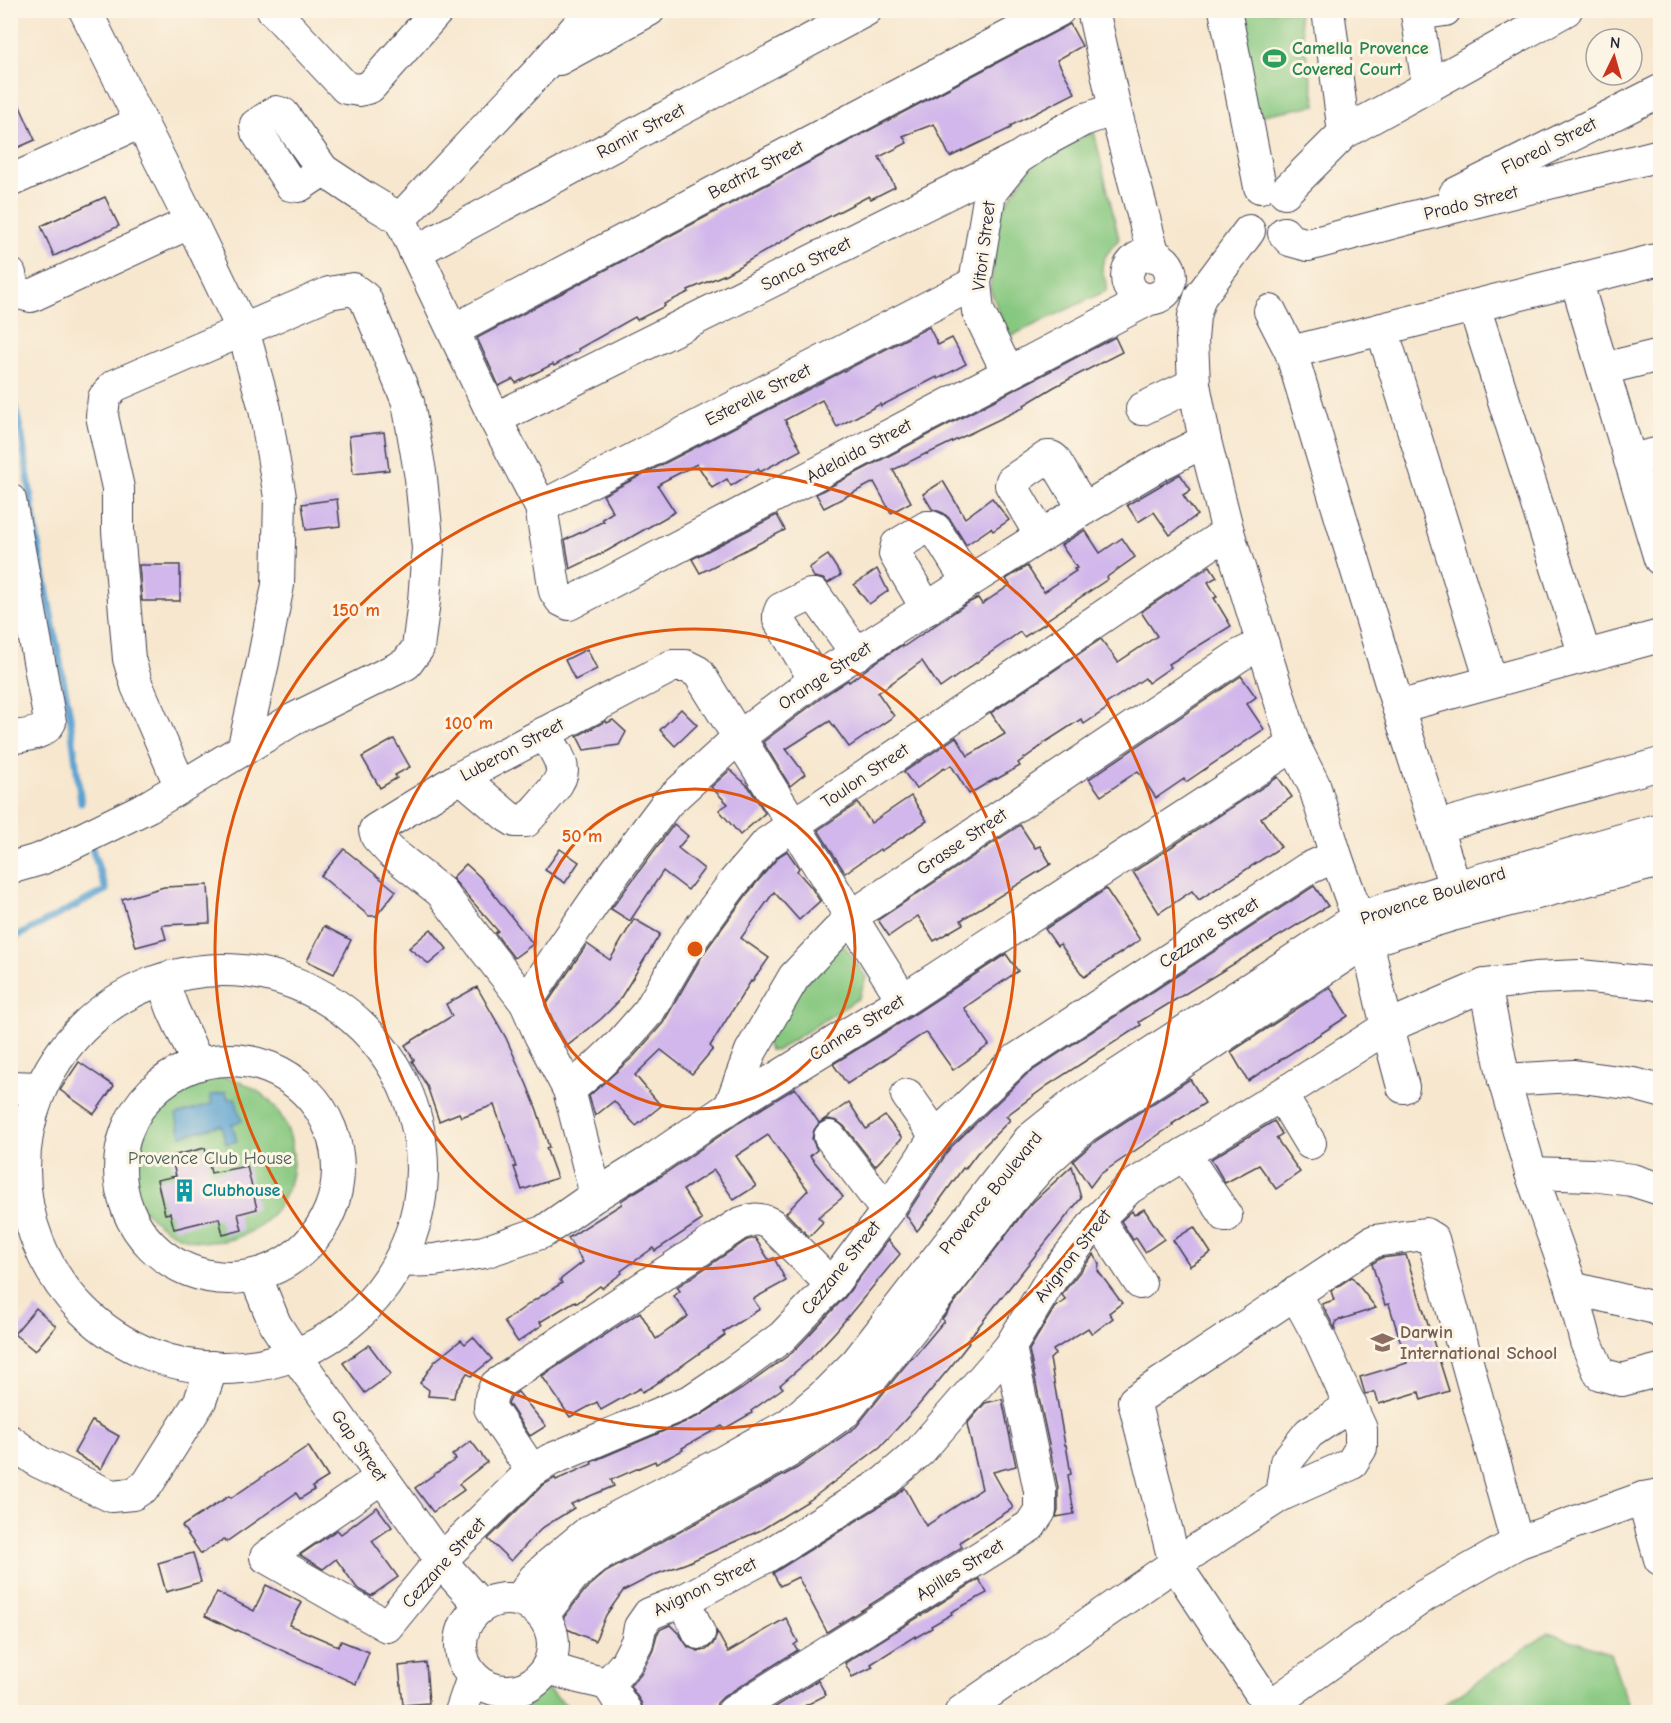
<svg xmlns="http://www.w3.org/2000/svg" width="1671" height="1723" viewBox="0 0 1671 1723" font-family="'Comic Neue',sans-serif">
  <style>
    .green { fill: #87c880; stroke: #54755e; stroke-width: 1.5 }
    .water { fill: #5aa1d0; stroke: #3e6286; stroke-width: 1.5 }
    .lines { fill: none; stroke-linecap: round; stroke-linejoin: round }
    .stream { stroke: #5aa1d0; stroke-width: 7 }
    .building { fill: #d1b7eb }
    .minor-casing { stroke: #424051; stroke-width: 34 }
    .minor { stroke: #fff; stroke-width: 32 }
    .ring { fill: none; stroke: #de560e; stroke-width: 3 }
    .labels { text-anchor: middle; dominant-baseline: central; stroke-width: 6; stroke-linejoin: round; paint-order: stroke }
    .leisure-label { font-size: 18px; font-weight: bold; fill: #27864d; stroke: #fcf5e5; text-anchor: start }
    .street-label { font-size: 18px; fill: #22223b; stroke: #fcf5e5 }
    .park-label { font-size: 18px; fill: #455c53; stroke: #fcf5e5 }
    .culture-label { font-size: 18px; font-weight: bold; fill: #0d838f; stroke: #fcf5e5; text-anchor: start }
    .education-label { font-size: 18px; font-weight: bold; fill: #785e54; stroke: #fcf5e5; text-anchor: start }
    .centre { fill: #de560e; stroke: #fcf5e5; stroke-width: 3 }
    .ring-label { font-size: 18px; text-anchor: middle; font-weight: bold; fill: #de560e; stroke: #fcf5e5; stroke-width: 6; stroke-linejoin: round; paint-order: stroke }
  </style>
  <rect width="100%" height="100%" fill="#fcf5e5"/>
  <filter id="ink" filterUnits="userSpaceOnUse"><feTurbulence type="fractalNoise" baseFrequency=".0167" numOctaves="2"/><feDisplacementMap in="SourceGraphic" scale="12" xChannelSelector="R" yChannelSelector="G"/><feConvolveMatrix kernelMatrix="1 2 1 2 8 2 1 2 1" color-interpolation-filters="sRGB"/></filter>
  <filter id="wash" filterUnits="userSpaceOnUse"><feTurbulence type="fractalNoise" baseFrequency=".008" numOctaves="4" result="noise"/><feDisplacementMap in="SourceGraphic" scale="24" xChannelSelector="R" yChannelSelector="G"/><feGaussianBlur stdDeviation="1.35" result="paint"/><feColorMatrix in="noise" values="0 0 0 0 0 0 0 0 0 0 0 0 0 0 0 0 0 1.4 0 .05"/><feComposite in="paint" operator="in"/></filter>
  <g filter="url(#wash)">
    <rect width="100%" height="100%" fill="#f7e7cf"/>
    <g class="green">
      <polygon points="1232,11 1298,11 1316,105 1252,117"/>
      <path d="M 1094,132 L 1119,239 C 1113,246 1102,257 1102,268 C 1102,277 1108,280 1106,291 L 1013,335 L 1007,334 L 990,289 L 1001,210 L 1031,167 L 1048,152 Z"/>
      <polygon points="841,941 866,977 859,998 776,1051 769,1050 763,1033"/>
      <circle cx="210" cy="1159" r="83"/>
      <polygon points="1548,1633 1610,1653 1631,1712 1433,1712"/>
      <polygon points="543,1686 575,1712 523,1712"/>
    </g>
    <polygon class="water" points="226,1092 228,1099 235,1098 242,1121 232,1124 237,1141 226,1144 221,1125 181,1136 176,1115 212,1104 210,1096"/>
    <g class="lines">
      <g class="stream">
        <polyline points="10,387 22,436 38,545 70,716 81,803"/>
        <polyline points="10,940 106,890 90,843"/>
      </g>
    </g>
    <g id="blocks">
      <g class="building">
        <polygon points="1070,24 1082,46 1057,60 1075,93 1010,126 1011,128 950,157 934,124 903,136 907,143 879,157 895,187 871,199 869,196 811,226 810,225 726,274 688,290 689,292 664,304 665,306 637,320 635,317 578,349 579,351 554,366 553,364 516,383 513,379 499,386 477,338"/>
        <polygon points="10,84 35,140 10,151"/>
        <polygon points="105,197 119,226 54,256 41,226"/>
        <polygon points="929,327 938,345 952,338 966,364 938,379 937,377 881,406 880,404 837,427 822,400 785,420 801,450 760,472 758,469 731,486 727,479 712,488 697,464 660,483 661,484 658,486 675,512 607,551 570,569 565,540 604,521 602,519 613,512 603,495"/>
        <polygon points="1115,337 1122,352 1054,387 1024,405 1025,407 927,454 927,453 893,470 911,502 891,513 874,482 824,508 816,494"/>
        <polygon points="384,432 389,470 353,474 349,436"/>
        <polygon points="1180,474 1191,490 1183,495 1197,515 1170,535 1154,512 1138,522 1127,505"/>
        <polygon points="943,481 965,518 992,498 1009,520 993,531 991,528 966,545 950,519 943,513 932,509 923,494"/>
        <polygon points="337,499 340,526 306,530 302,504"/>
        <polygon points="777,515 785,530 700,573 692,559"/>
        <polygon points="1085,530 1100,553 1122,538 1135,557 1107,577 1108,579 1045,621 1046,623 1024,637 1020,632 940,688 922,661 878,693 894,716 849,747 830,721 786,749 805,774 790,786 763,742 825,695 848,680 849,682 876,662 902,645 903,647 968,603 978,598 982,604 1010,585 1006,579 1027,566 1044,592 1076,571 1074,569 1077,568 1061,545"/>
        <polygon points="828,555 841,575 828,583 823,579 814,577 809,568"/>
        <polygon points="139,565 180,565 180,601 142,601"/>
        <polygon points="1210,566 1217,577 1208,582 1217,597 1214,598 1231,626 1169,664 1171,667 1148,683 1145,678 1106,704 1108,708 1084,724 1081,719 1044,743 1044,744 1018,763 1020,766 997,779 996,778 969,794 951,765 945,769 944,768 916,789 904,772 956,737 968,756 1005,734 991,713 1101,639 1118,662 1157,636 1141,612"/>
        <polygon points="877,569 888,591 869,604 854,585"/>
        <polygon points="587,649 597,669 575,680 565,660"/>
        <polygon points="1241,676 1256,697 1247,704 1264,729 1186,782 1184,779 1156,798 1138,771 1101,796 1089,779"/>
        <polygon points="681,709 697,725 675,746 660,730"/>
        <polygon points="613,720 626,732 619,745 584,750 577,736 606,721 607,723"/>
        <polygon points="394,739 410,767 395,775 397,778 380,788 362,757"/>
        <polygon points="730,770 749,787 765,813 740,835 719,810 728,804 711,787"/>
        <polygon points="1278,777 1292,797 1261,818 1281,847 1199,900 1192,891 1159,913 1133,872"/>
        <polygon points="911,796 927,821 881,851 880,849 845,873 818,830 858,803 871,823"/>
        <polygon points="674,824 688,836 678,848 704,869 688,890 663,871 630,921 611,909"/>
        <polygon points="1020,825 1035,848 1040,846 1051,864 961,920 963,924 934,941 918,916 889,936 878,920"/>
        <polygon points="344,849 396,891 376,916 369,916 321,876"/>
        <polygon points="560,849 579,862 565,883 545,870"/>
        <polygon points="787,851 799,868 797,871 811,887 820,901 799,920 774,892 741,938 769,958 752,982 751,981 710,1046 713,1049 692,1074 661,1050 635,1075 661,1106 636,1126 614,1101 595,1116 589,1096 634,1056 663,1023 703,954 747,894 779,856"/>
        <polygon points="466,864 480,877 533,944 514,958 495,933 498,931 452,878"/>
        <polygon points="208,885 210,923 162,925 166,939 136,947 122,899 164,887"/>
        <polygon points="1314,886 1328,906 1139,1022 1141,1025 1048,1085 1006,1116 1010,1120 977,1153 965,1169 963,1168 937,1204 938,1205 917,1231 906,1215 950,1148 1027,1074"/>
        <polygon points="1106,889 1140,940 1084,977 1060,944 1057,946 1045,929"/>
        <polygon points="634,919 660,934 618,1002 601,1019 567,1046 556,1027 546,1005 587,944 610,960"/>
        <polygon points="324,926 351,940 334,974 307,961"/>
        <polygon points="431,929 447,949 429,964 409,948"/>
        <polygon points="1006,954 1018,971 964,1008 989,1045 953,1070 926,1032 847,1084 833,1064 913,1015"/>
        <polygon points="477,987 506,1038 527,1085 537,1110 549,1147 546,1148 557,1178 522,1190 514,1167 516,1167 494,1105 461,1117 459,1113 439,1121 427,1086 412,1061 414,1060 405,1045 452,1016 446,1004"/>
        <polygon points="1330,987 1348,1016 1248,1081 1231,1052"/>
        <polygon points="79,1062 114,1086 94,1114 60,1090"/>
        <polygon points="1190,1079 1205,1103 1172,1124 1173,1125 1099,1175 1090,1187 1073,1161 1097,1140"/>
        <polygon points="795,1088 819,1123 849,1102 866,1129 885,1116 902,1138 875,1166 844,1126 837,1121 828,1119 819,1123 814,1130 812,1139 817,1150 810,1156 843,1197 818,1217 823,1222 809,1237 786,1213 808,1190 768,1135 736,1156 756,1186 734,1200 714,1170 683,1190 702,1220 655,1251 653,1248 621,1271 622,1273 602,1288 600,1286 577,1303 575,1301 540,1322 542,1325 518,1342 504,1322 533,1301 562,1283 560,1280 583,1262 568,1238 622,1204 621,1201 627,1197 661,1176 740,1122"/>
        <polygon points="1274,1121 1282,1134 1276,1138 1300,1172 1276,1189 1259,1165 1225,1183 1211,1159"/>
        <polygon points="205,1148 211,1173 247,1166 257,1209 238,1214 242,1230 223,1235 219,1218 174,1229 170,1213 165,1214 157,1180 176,1176 171,1156"/>
        <polygon points="1072,1166 1081,1198 967,1341 969,1343 952,1365 917,1407 880,1447 810,1500 761,1530 687,1563 654,1575 623,1591 606,1615 595,1641 560,1626 564,1617 585,1590 606,1572 797,1468 856,1427 912,1357 913,1358 944,1321 942,1319 1024,1212 1034,1201"/>
        <polygon points="1144,1209 1164,1239 1145,1252 1136,1238 1133,1240 1121,1221 1132,1211 1134,1215"/>
        <polygon points="1194,1227 1211,1253 1190,1266 1173,1240"/>
        <polygon points="755,1238 769,1260 774,1258 786,1281 753,1299 760,1309 723,1332 725,1335 653,1386 642,1392 640,1388 601,1410 597,1402 570,1417 542,1376 640,1312 656,1339 688,1316 674,1296 680,1291 677,1287 747,1240"/>
        <polygon points="888,1240 900,1254 836,1331 809,1360 780,1385 783,1388 751,1411 752,1413 724,1429 722,1426 682,1448 683,1450 656,1464 655,1461 611,1480 614,1486 571,1504 574,1508 542,1528 511,1561 488,1539 543,1485 555,1478 556,1480 592,1464 591,1462 699,1416 742,1389 793,1352 845,1297"/>
        <polygon points="1094,1254 1099,1264 1098,1271 1122,1303 1109,1313 1113,1318 1092,1334 1088,1328 1053,1350 1055,1354 1050,1359 1065,1445 1066,1445 1071,1474 1068,1475 1074,1514 1056,1517 1058,1511 1058,1487 1029,1350 1055,1307 1066,1300 1062,1295 1066,1289"/>
        <polygon points="1406,1255 1449,1391 1421,1400 1419,1392 1379,1404 1375,1392 1365,1394 1360,1377 1407,1363 1389,1304 1385,1305 1372,1264 1381,1258"/>
        <polygon points="1352,1277 1376,1308 1336,1321 1335,1329 1322,1304 1334,1300 1331,1291"/>
        <polygon points="36,1308 56,1326 35,1351 14,1334"/>
        <polygon points="473,1337 492,1359 471,1376 467,1373 455,1392 454,1398 428,1396 429,1390 420,1383 434,1362 461,1340 465,1344"/>
        <polygon points="369,1345 391,1374 365,1393 343,1363"/>
        <polygon points="518,1392 546,1426 530,1436 508,1403 511,1397"/>
        <polygon points="1002,1399 1016,1466 993,1472 1013,1508 961,1541 961,1542 960,1543 962,1547 827,1632 798,1577 780,1586 773,1573 893,1498 905,1488 926,1526 982,1489 967,1424 985,1403"/>
        <polygon points="92,1421 119,1436 101,1469 74,1453"/>
        <polygon points="471,1441 487,1462 459,1484 464,1490 433,1512 415,1488 456,1459 452,1455"/>
        <polygon points="308,1446 328,1477 312,1487 314,1490 300,1499 296,1493 226,1542 224,1539 201,1554 182,1526 229,1496 231,1498"/>
        <polygon points="377,1507 392,1527 372,1541 398,1577 371,1596 357,1588 336,1559 323,1569 300,1555 337,1530 341,1534"/>
        <polygon points="193,1553 201,1582 166,1592 158,1563"/>
        <polygon points="979,1579 987,1593 951,1612 952,1614 931,1626 932,1628 915,1638 915,1636 871,1664 873,1667 852,1677 845,1663"/>
        <polygon points="266,1585 302,1603 289,1625 338,1646 341,1641 369,1652 356,1684 237,1630 236,1631 205,1616 217,1592 254,1611"/>
        <polygon points="786,1618 798,1642 794,1645 798,1650 723,1697 717,1703 715,1713 644,1713 641,1702 630,1686 642,1672 653,1650 657,1634 661,1629 670,1625 680,1635 688,1647 698,1651 706,1650 713,1644 717,1635 716,1630 728,1652"/>
        <polygon points="426,1663 429,1703 403,1705 399,1666"/>
        <polygon points="818,1680 826,1695 791,1713 766,1713"/>
      </g>
    </g>
  </g>
  <g filter="url(#ink)">
    <use href="#blocks" fill-opacity="0" stroke="#424051" stroke-width="1.5"/>
    <g class="lines">
      <defs>
        <g id="minor">
          <polyline points="85,10 191,222 243,330 265,409 280,497 278,585 263,662 243,750"/>
          <polyline points="273,10 346,88 359,90 370,87 438,10"/>
          <polyline points="1093,10 1115,109 1154,256"/>
          <polyline points="1225,10 1260,187"/>
          <polyline points="1328,10 1344,133"/>
          <polyline points="559,59 649,10"/>
          <polyline points="1428,85 1417,14 1445,10"/>
          <polyline points="323,170 299,186 291,185 257,132 256,125 276,112 283,114 323,170 362,196 400,219 495,419 541,507 555,591 561,600 569,604 1149,299"/>
          <polyline points="10,181 141,122"/>
          <polyline points="1285,192 1344,133 1566,10"/>
          <polyline points="1455,194 1660,91"/>
          <polyline points="400,219 540,70 592,10"/>
          <polyline points="1249,231 1200,297 1194,316 1192,340 1194,384 1205,441 1228,532 1294,745 1314,785 1336,856 1358,918 1367,941 1387,1027 1403,1087"/>
          <polyline points="1284,233 1290,240 1308,245 1406,219 1660,155"/>
          <polyline points="415,252 866,10"/>
          <circle cx="1149" cy="277" r="22"/>
          <path d="M 10,274 C 13,290 14,293 31,296 L 191,222"/>
          <polyline points="1576,280 1660,559"/>
          <polyline points="1474,306 1585,656"/>
          <polyline points="1270,311 1291,352 1398,707 1455,887"/>
          <polyline points="1382,329 1491,681"/>
          <polyline points="454,330 1059,10"/>
          <polyline points="1291,352 1660,259"/>
          <polyline points="1603,369 1660,355"/>
          <polyline points="1008,373 978,311 975,283 990,193 1014,163"/>
          <polyline points="1142,409 1194,384"/>
          <polyline points="495,419 1018,158 1044,141 1083,120 1115,109"/>
          <polyline points="1630,460 1660,453"/>
          <path d="M 10,500 L 50,722 C 44,735 24,735 10,738"/>
          <polyline points="541,507 975,283"/>
          <polyline points="1041,536 1011,485 1012,481 1047,457 1051,457 1054,459 1084,509"/>
          <polyline points="927,609 895,554 897,545 927,527 931,527 935,529 968,582"/>
          <polyline points="815,680 779,620 779,614 781,609 810,595 815,595 857,654"/>
          <polyline points="1398,707 1660,636"/>
          <path d="M 461,777 L 507,816 L 515,821 L 526,821 C 535,810 562,784 562,771 C 562,758 550,743 544,733"/>
          <polyline points="1436,827 1660,764"/>
          <polyline points="10,868 41,859 149,806 292,720 406,664 418,648 424,601 428,548 421,478 408,402 365,298 353,289 329,293 114,386 104,398 102,416 118,488 118,531 129,659 137,686 181,787"/>
          <circle cx="223" cy="1169" r="199"/>
          <polyline points="162,980 173,1010 198,1064"/>
          <polyline points="1485,985 1504,1080 1531,1173 1572,1288 1586,1342 1600,1374 1622,1380 1660,1370"/>
          <polyline points="526,1003 559,953 610,879 667,803 738,738 815,680 968,582 1084,509 1160,464 1205,441"/>
          <circle cx="229" cy="1169" r="109"/>
          <polyline points="1504,1080 1574,1076 1634,1084 1660,1091"/>
          <polyline points="10,1087 40,1088"/>
          <polyline points="569,1090 596,1067 621,1043 649,1011 688,944 733,883 767,843 793,825 1228,532"/>
          <polyline points="907,1095 936,1136"/>
          <polyline points="1281,1095 1310,1143"/>
          <polyline points="730,1107 751,1051 794,977 851,917 1240,655 1263,644"/>
          <polyline points="830,1137 887,1211"/>
          <polyline points="1184,1154 1226,1216"/>
          <polyline points="1531,1173 1592,1175 1632,1180 1660,1189"/>
          <polyline points="596,1195 569,1090 540,1035 526,1003 441,892 391,852 377,837 375,830 461,777 672,666 686,666 698,672 903,1000"/>
          <polyline points="1098,1219 1140,1283"/>
          <polyline points="400,1261 434,1260 484,1252 543,1232 596,1195 651,1161 730,1107 903,1000 1294,745"/>
          <polyline points="255,1275 275,1324 295,1355 441,1560 451,1573 481,1606"/>
          <polyline points="1572,1288 1655,1308 1660,1311"/>
          <polyline points="10,1441 39,1462 111,1496 133,1494 147,1485 200,1401 212,1367"/>
          <path d="M 532,1471 L 490,1408 L 491,1397 L 496,1385 L 739,1224 C 753,1219 758,1217 771,1224 L 832,1285"/>
          <polyline points="381,1478 266,1557 387,1626 441,1560 532,1471 550,1460 692,1400 731,1374 782,1337 832,1285 887,1211 936,1136 1016,1060 1307,869 1336,856"/>
          <polyline points="1281,1495 1351,1464 1361,1448 1361,1429 1320,1339 1295,1293"/>
          <polyline points="1643,1498 1660,1559"/>
          <circle cx="507" cy="1645" r="46"/>
          <polyline points="520,1600 534,1579 551,1563 587,1533 723,1462 788,1425 823,1396 857,1362 1029,1140 1075,1103 1358,918 1455,887 1660,829"/>
          <polyline points="684,1600 699,1633"/>
          <polyline points="543,1615 572,1577 596,1557 788,1452 845,1412 956,1273 1010,1201 1041,1166 1084,1127 1367,941 1452,915 1660,861"/>
          <polyline points="548,1668 578,1677 608,1684"/>
          <polyline points="608,1684 626,1663 637,1642 640,1627 649,1614 684,1600 767,1556 883,1483 920,1451 1010,1347 1051,1279 1098,1219 1129,1188 1281,1095 1387,1027 1485,985 1535,978 1580,976 1651,983 1660,985"/>
          <polyline points="608,1684 626,1712"/>
          <polyline points="1270,1707 1175,1564 1134,1401 1374,1241 1425,1234 1433,1239 1517,1543"/>
          <polyline points="461,1712 473,1677"/>
          <polyline points="733,1712 1030,1526 1040,1511 1040,1491 1010,1347"/>
          <polyline points="961,1712 1175,1564 1281,1495 1286,1462 1309,1433 1351,1405"/>
          <polyline points="1262,1712 1424,1596 1517,1543 1643,1498 1660,1495"/>
        </g>
      </defs>
      <use href="#minor" class="minor-casing"/>
      <use href="#minor" class="minor"/>
    </g>
  </g>
  <g class="ring">
    <circle cx="695" cy="949" r="160"/>
    <circle cx="695" cy="949" r="320"/>
    <circle cx="695" cy="949" r="480"/>
  </g>
  <defs>
    <symbol id="stadium-bare" viewBox="-9 -9 18 18"><path d="M0-5a6.5 5 0 1 0 0 10a6.5 5 0 1 0 0-10ZM-3.5-1.8h7v3.6h-7Z" fill="#2e9e5b" stroke="#fcf5e5" stroke-width="2.5" paint-order="stroke"/></symbol>
    <symbol id="building-bare" viewBox="-9 -9 18 18"><path d="M-4-6H4V6H1V3H-1V6H-4ZM-2.5-4.3h1.7v1.8h-1.7ZM.8-4.3h1.7v1.8H.8ZM-2.5-1h1.7V.8h-1.7ZM.8-1h1.7V.8H.8Z" fill="#0f9aa8" stroke="#fcf5e5" stroke-width="2.5" paint-order="stroke"/></symbol>
    <symbol id="school-bare" viewBox="-9 -9 18 18"><path d="M0-5L7-2L0 1L-7-2ZM-4 1L0 2.5L4 1V4Q0 6-4 4Z" fill="#8d6e63" stroke="#fcf5e5" stroke-width="2.5" paint-order="stroke"/></symbol>
  </defs>
  <g fill-rule="evenodd">
    <use href="#stadium-bare" x="1258" y="42" width="33" height="33"/>
    <use href="#building-bare" x="168" y="1174" width="33" height="33"/>
    <use href="#school-bare" x="1366" y="1326" width="33" height="33"/>
  </g>
  <g class="labels">
    <g class="leisure-label">
      <text x="1292" y="48">Camella Provence<tspan x="1292" dy="21">Covered Court</tspan></text>
    </g>
    <g class="street-label">
      <text transform="translate(641 131) rotate(-28)">Ramir Street</text>
      <text transform="translate(1549 146) rotate(-27)">Floreal Street</text>
      <text transform="translate(756 170) rotate(-28)">Beatriz Street</text>
      <text transform="translate(1471 203) rotate(-14)">Prado Street</text>
      <text transform="translate(984 246) rotate(-83)">Vitori Street</text>
      <text transform="translate(806 264) rotate(-27)">Sanca Street</text>
      <text transform="translate(758 395) rotate(-27)">Esterelle Street</text>
      <text transform="translate(859 451) rotate(-28)">Adelaida Street</text>
      <text transform="translate(825 676) rotate(-34)">Orange Street</text>
      <text transform="translate(512 750) rotate(-28)">Luberon Street</text>
      <text transform="translate(865 776) rotate(-34)">Toulon Street</text>
      <text transform="translate(962 842) rotate(-34)">Grasse Street</text>
      <text transform="translate(1433 896) rotate(-18)">Provence Boulevard</text>
      <text transform="translate(1209 933) rotate(-33)">Cezzane Street</text>
      <text transform="translate(857 1028) rotate(-32)">Cannes Street</text>
      <text transform="translate(991 1193) rotate(-51)">Provence Boulevard</text>
      <text transform="translate(1073 1256) rotate(-52)">Avignon Street</text>
      <text transform="translate(841 1268) rotate(-51)">Cezzane Street</text>
      <text transform="translate(359 1446) rotate(55)">Gap Street</text>
      <text transform="translate(444 1563) rotate(-48)">Cezzane Street</text>
      <text transform="translate(960 1570) rotate(-32)">Apilles Street</text>
      <text transform="translate(705 1587) rotate(-26)">Avignon Street</text>
    </g>
    <g class="park-label">
      <text x="210" y="1158">Provence Club House</text>
    </g>
    <g class="culture-label">
      <text x="202" y="1190">Clubhouse</text>
    </g>
    <g class="education-label">
      <text x="1400" y="1332">Darwin<tspan x="1400" dy="21">International School</tspan></text>
    </g>
  </g>
  <circle cx="695" cy="949" r="9" class="centre"/>
  <g class="ring-label">
    <text x="356" y="616">150 m</text>
    <text x="469" y="729">100 m</text>
    <text x="582" y="842">50 m</text>
  </g>
  <rect width="1671" height="1723" fill="none" stroke="#fcf5e5" stroke-width="36"/>
  <g transform="translate(1614 57) rotate(5)"><circle r="28" fill="#fcf5e5" stroke="#a5a1a1" stroke-width="1.5"/>
  <path d="M0-4.5L10 22L0 15L-10 22Z" fill="#c8321e"/>
  <text y="-9" font-size="16" font-weight="bold" text-anchor="middle" fill="#22223b">N</text>
  </g>
</svg>
